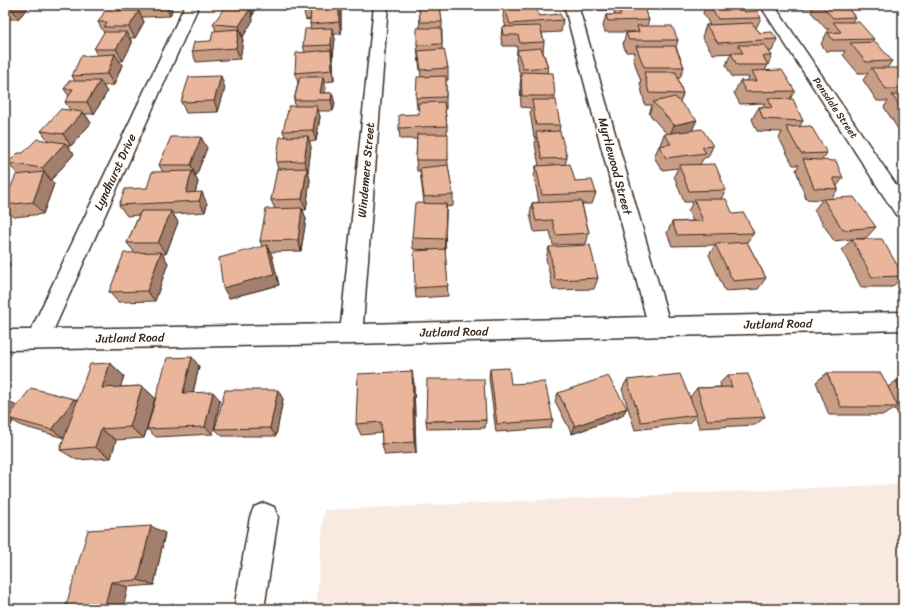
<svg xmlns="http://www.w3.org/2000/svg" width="908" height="614" viewBox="0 0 908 614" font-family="Sriracha,sans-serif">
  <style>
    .built { fill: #f8e9e1 }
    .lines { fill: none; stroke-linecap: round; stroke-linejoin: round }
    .minor-casing { stroke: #3b2a1e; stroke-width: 3 }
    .minor { fill: #fff; fill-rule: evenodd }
    .wall { fill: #c89d86; stroke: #3b2a1e }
    .shaded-wall { fill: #a37f6d; stroke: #3b2a1e }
    .building { fill: #e9b69c; stroke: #3b2a1e }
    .labels { text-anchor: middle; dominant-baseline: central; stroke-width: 4; stroke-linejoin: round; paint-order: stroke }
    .far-street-label { font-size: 10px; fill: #3b2a1e; stroke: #fff }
    .street-label { font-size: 12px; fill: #3b2a1e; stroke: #fff }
  </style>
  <rect width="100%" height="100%" fill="#fff"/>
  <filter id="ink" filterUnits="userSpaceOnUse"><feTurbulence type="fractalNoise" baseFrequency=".025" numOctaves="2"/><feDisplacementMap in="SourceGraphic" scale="8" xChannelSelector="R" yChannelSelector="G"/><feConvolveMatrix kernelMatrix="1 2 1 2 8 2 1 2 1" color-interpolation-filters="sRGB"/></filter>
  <g filter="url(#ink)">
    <polygon class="built" points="903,484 903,609 316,609 324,510"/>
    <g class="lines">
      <defs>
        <g id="minor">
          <polygon points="185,5 199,5 54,329 341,324 374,5 388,5 363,324 646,317 564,5 578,5 668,317 903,312 903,330 351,344 5,350 5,330 31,330"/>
          <polygon points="760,5 774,5 903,195 903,217 896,215"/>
          <polygon points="264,503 274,507 278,517 264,609 234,609 250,517 254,507"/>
        </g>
      </defs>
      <use href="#minor" class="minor-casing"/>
      <use href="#minor" class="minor"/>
    </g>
    <g class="wall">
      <polygon points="5,5 30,5 18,19 5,19"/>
      <polygon points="118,5 169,5 172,10 170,16 142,17 144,22 135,38 130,38 132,43 123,61 119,61 122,65 114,85 103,86 107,92 94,114 85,114 91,123 71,146 67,145 74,154 51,180 50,180 54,184 43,214 14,217 5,208 5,201 18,175 8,163 23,153 48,140 41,131 70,110 65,102 69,96 64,89 75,81 72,76 97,55 94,49 104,33 98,22 119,11 117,7"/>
      <polygon points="227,5 257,5 253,15 252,15 253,20 243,37 242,37 243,40 240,59 196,62 192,51 211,41 216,30 213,24 227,7"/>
      <polygon points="341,5 341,34 334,34 335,39 333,56 332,57 333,61 334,81 324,82 326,88 325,93 332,93 335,104 333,111 318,111 320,117 316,141 309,142 311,147 308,172 310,180 306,210 303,210 306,219 301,251 270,252 272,256 279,285 229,298 262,246 260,241 275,209 271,200 278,169 276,162 285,137 283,131 295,106 294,100 298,83 295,73 305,52 303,46 311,29 310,24 311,19 306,20 303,8"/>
      <polygon points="419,5 440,5 442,22 442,49 448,68 448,80 446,80 446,109 445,109 447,126 448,167 453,195 453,206 446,207 445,249 448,296 416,298 415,288 435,250 413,249 412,238 424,203 420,171 417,171 416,160 417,139 400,139 399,128 419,114 419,109 417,109 416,98 421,77 418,56 417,45 420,28"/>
      <polygon points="500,5 535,5 539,16 563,20 561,32 542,33 544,42 543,52 548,67 547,73 555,96 555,100 560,125 559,132 567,158 565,164 575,181 596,193 592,204 582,204 589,233 586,244 553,245 550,231 534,232 530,214 532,203 539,202 534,177 536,166 539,166 535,144 536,137 534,137 530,112 531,108 521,107 520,84 521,78 516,61 517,50 517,46 503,46 501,39 502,27 506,27 503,17 504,6 500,6"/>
      <polygon points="598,5 642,5 649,20 647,26 678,40 676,47 684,67 680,78 678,78 683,94 680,102 692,130 713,146 708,157 704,158 700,164 726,190 721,199 733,214 754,233 747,242 766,278 758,289 725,291 709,255 715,245 672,246 667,233 672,222 693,221 688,211 693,202 684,202 674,176 678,168 662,170 654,157 659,146 660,146 660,145 664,134 666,133 649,114 652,105 645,105 640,83 641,79 640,79 633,58 635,52 626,52 623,44 626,33 635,32 605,32 603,26 606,15 614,15 615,10 598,10"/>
      <polygon points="705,5 741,5 745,12 761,18 756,28 760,33 777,39 772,51 769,51 772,56 765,71 795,91 790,99 803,121 799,127 827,153 822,160 843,178 837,186 838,189 831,199 876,227 866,238 856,239 903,275 903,277 892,287 861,287 842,250 852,239 834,241 814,210 822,200 806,199 796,170 799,165 793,165 779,138 782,132 757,131 752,119 759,107 762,107 765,103 740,104 734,93 740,81 747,81 749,77 732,77 726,65 731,53 735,53 713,54 702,37 706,25 710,25 703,13 706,6"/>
      <polygon points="792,5 845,5 855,17 852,22 874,39 871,43 892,61 887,68 903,75 903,129 898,129 884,107 888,101 877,101 863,80 868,73 858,73 843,55 845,51 826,51 821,44 829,29 826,29 811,12 813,8 794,8"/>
      <polygon points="225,88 218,112 186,113 181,102"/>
      <polygon points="207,148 196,176 195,176 198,182 195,193 207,204 205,212 173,214 178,222 166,254 162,254 168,263 155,301 118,302 109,292 135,253 127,243 139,215 127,216 119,205 147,188 163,172 159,165"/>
      <polygon points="549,247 598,278 594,289 553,290 546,258"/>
      <polygon points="110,363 124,376 120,387 142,386 155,398 147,428 199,366 193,393 220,400 213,434 156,437 147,429 144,438 116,440 111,458 77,460 60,450 64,438 22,426 13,421 5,437 5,399 17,407 74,399 77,401"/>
      <polygon points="490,369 511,384 553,420 550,428 496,432 489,378"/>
      <polygon points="827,373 888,387 896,381 903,380 903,422 895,409 884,415 829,415 816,382"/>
      <polygon points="728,375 765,417 755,425 699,428 696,416 689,423 635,430 622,389 627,380 691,402 690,397 697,388 721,387 720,383"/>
      <polygon points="414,383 416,453 385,455 382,444 382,433 361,435 356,424"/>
      <polygon points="558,393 627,408 622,416 572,434 555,401"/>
      <polygon points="283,399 276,436 222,436 215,429"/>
      <polygon points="486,420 485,428 427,429 426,421"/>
      <polygon points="165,533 154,585 128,587 65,609"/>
    </g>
    <g class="shaded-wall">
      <polygon points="13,5 30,5 18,19 11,7"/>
      <polygon points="165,5 169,5 172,10 170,16"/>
      <polygon points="250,5 257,5 253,15"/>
      <polygon points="339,5 341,5 341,34 339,22"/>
      <polygon points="250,9 253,20 243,37 239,26"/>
      <polygon points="139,11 144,22 135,38 129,27"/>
      <polygon points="332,28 335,39 333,56 331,45"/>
      <polygon points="239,29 243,40 240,59 236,48"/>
      <polygon points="126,32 132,43 123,61 116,49"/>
      <polygon points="331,50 333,61 334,81 332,70"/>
      <polygon points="115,54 122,65 114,85 107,74"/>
      <polygon points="221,76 225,88 218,112 214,101"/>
      <polygon points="323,77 326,88 323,100 320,93"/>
      <polygon points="100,81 107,92 94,114 87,102"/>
      <polygon points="332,93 335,104 333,111 331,100"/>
      <polygon points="317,106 320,117 316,141 313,130"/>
      <polygon points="83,112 91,123 71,146 63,134"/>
      <polygon points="697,120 692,131 669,137 674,125"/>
      <polygon points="308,136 311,147 308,172 310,180 306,210 302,199 307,169 304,161"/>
      <polygon points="201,137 207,148 196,176 191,165"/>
      <polygon points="65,143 74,154 51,180 42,168"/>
      <polygon points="192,171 198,182 193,201 186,193"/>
      <polygon points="44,172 54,184 43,214 33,202"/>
      <polygon points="202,192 207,204 205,212 199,201"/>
      <polygon points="446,204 446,215 445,250 445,239"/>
      <polygon points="302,208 306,219 301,251 298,240"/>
      <polygon points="171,211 178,222 166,254 158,243"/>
      <polygon points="267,245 272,256 279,285 229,298 223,288"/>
      <polygon points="161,252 168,263 155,301 147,291"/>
      <polygon points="5,259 10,264 5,277"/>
      <polygon points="192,357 199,366 191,401 183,393"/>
      <polygon points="110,363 124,376 116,400 102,388"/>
      <polygon points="412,371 414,383 416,453 414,442"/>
      <polygon points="142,386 155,398 144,438 130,427"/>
      <polygon points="278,390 283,399 276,436 270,428"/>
      <polygon points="213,392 220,400 213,434 205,427"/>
      <polygon points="5,399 18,407 8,418 13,421 5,437"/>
      <polygon points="74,399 85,407 65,438 52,430"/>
      <polygon points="627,408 622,416 572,434 575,426"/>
      <polygon points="101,429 116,440 111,458 95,447"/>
      <polygon points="151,526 165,533 154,585 138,580"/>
      <polygon points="111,582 128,587 123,609 104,609"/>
    </g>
    <g class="building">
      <polygon points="5,5 13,5 11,7 5,7"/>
      <polygon points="118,5 153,5 117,7"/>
      <polygon points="304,5 339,5 339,22 310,24 311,8 303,8"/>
      <polygon points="504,5 535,5 539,16 560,14 563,20 510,24"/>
      <polygon points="617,5 642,5 649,20 608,21 606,15 621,15"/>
      <polygon points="709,5 741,5 745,12 757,11 761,18 718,19"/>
      <polygon points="821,5 845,5 855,17 833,18"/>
      <polygon points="419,6 440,6 442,22 420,22"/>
      <polygon points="225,7 250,9 239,26 213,24"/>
      <polygon points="105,11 139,11 129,27 104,27 107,22 98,22"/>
      <polygon points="833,22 859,22 874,39 833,40 828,33 841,32"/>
      <polygon points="752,23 760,33 772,32 777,39 718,43 706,25"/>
      <polygon points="540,26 544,42 520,43 518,35 503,35 502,27"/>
      <polygon points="637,26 672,26 678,40 629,40 626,33 639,32"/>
      <polygon points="332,28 331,45 303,46 305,29"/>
      <polygon points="417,28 441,28 442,44 417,45"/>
      <polygon points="239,29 236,48 192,51 194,42 211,41 213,31"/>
      <polygon points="104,32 126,32 116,49 94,49"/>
      <polygon points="876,42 892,61 866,62 850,43"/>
      <polygon points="738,45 765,45 772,56 763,56 768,65 737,65 731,53 743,53"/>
      <polygon points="636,46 675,46 684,67 644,67"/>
      <polygon points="541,48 548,67 523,69 517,50"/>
      <polygon points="444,49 448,68 421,70 418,51"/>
      <polygon points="331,50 332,70 295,73 296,53"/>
      <polygon points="115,54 107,74 72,76 81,56"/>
      <polygon points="871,68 898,68 903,75 903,89 886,89"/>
      <polygon points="782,70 795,91 746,92 740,81 757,81 752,71"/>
      <polygon points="521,72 553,73 555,96 522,96"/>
      <polygon points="644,72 676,72 683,94 649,93"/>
      <polygon points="221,76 214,101 181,102 189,77"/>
      <polygon points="446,76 446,97 416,98 417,77"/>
      <polygon points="300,77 323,77 320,93 332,93 331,100 294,100"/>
      <polygon points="69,81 100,81 87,102 65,102 73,89 64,89"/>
      <polygon points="892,95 903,95 903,111"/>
      <polygon points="675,97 697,120 674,125 653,102"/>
      <polygon points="768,98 793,99 803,121 763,119 759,107 772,108"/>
      <polygon points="532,100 556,100 560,125 536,125"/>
      <polygon points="444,102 447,126 399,128 399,115 419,114 418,103"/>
      <polygon points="289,106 317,106 313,130 283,131"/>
      <polygon points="61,109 83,112 63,134 41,131"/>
      <polygon points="811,126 827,153 801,154 786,127"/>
      <polygon points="702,129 713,146 702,147 706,153 666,158 659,146 671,144 664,134"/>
      <polygon points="560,131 567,158 542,159 536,132"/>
      <polygon points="417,134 448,134 448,160 416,160"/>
      <polygon points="308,136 304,161 276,162 280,137"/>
      <polygon points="171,137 201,137 191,165 159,165"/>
      <polygon points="37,139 65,143 42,168 8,163 18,153 23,153"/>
      <polygon points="803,159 836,161 843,178 833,178 838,189 814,188"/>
      <polygon points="570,164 575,181 592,180 596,193 542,195 536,166"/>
      <polygon points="715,164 726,190 689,191 679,165"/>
      <polygon points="448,165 453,195 424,197 420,168"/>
      <polygon points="307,168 302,199 271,200 277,169"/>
      <polygon points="192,171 186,193 202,192 199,201 119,205 125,189 147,188 152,172"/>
      <polygon points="44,172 33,202 5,205 5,201 16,175"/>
      <polygon points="854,197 876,227 843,230 823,199"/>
      <polygon points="694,199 726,199 733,214 744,213 754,233 677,235 672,222 703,221"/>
      <polygon points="581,201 589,233 556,235 552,220 536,221 532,203"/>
      <polygon points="415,203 446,204 445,239 412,238"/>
      <polygon points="302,208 298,240 260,241 266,209"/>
      <polygon points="141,211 171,211 158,243 127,243"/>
      <polygon points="852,239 882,239 903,275 903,276 872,277"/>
      <polygon points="747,242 766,278 733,281 715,244"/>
      <polygon points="267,245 274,274 223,288 219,258"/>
      <polygon points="590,245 598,278 555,280 549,247"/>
      <polygon points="445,249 448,286 415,288 414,251"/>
      <polygon points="161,252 147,291 109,292 124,253"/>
      <polygon points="192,357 183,393 213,392 205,427 147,429 167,358"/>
      <polygon points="110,363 102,388 142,386 130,427 101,429 95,447 60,450 90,364"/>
      <polygon points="509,368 511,384 545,382 553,420 497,424 490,369"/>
      <polygon points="412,371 414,442 382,444 381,422 356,424 358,374"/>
      <polygon points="827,373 881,373 898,407 841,407"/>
      <polygon points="680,374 697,415 641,422 627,380"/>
      <polygon points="748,374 765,417 707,420 697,388 732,387 728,375"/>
      <polygon points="608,376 627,408 575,426 558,393"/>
      <polygon points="427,379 484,379 486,420 426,421"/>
      <polygon points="903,380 903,393 896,381"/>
      <polygon points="31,388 74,399 52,430 8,418"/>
      <polygon points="225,390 278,390 270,428 215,429"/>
      <polygon points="151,526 138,580 111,582 104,609 65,609 88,530"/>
    </g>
  </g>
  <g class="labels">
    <g class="far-street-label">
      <text transform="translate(835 108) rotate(56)">Pensdale Street</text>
    </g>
    <g class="street-label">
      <text transform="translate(615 166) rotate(75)">Myrtlewood Street</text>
      <text transform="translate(366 170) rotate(-85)">Windemere Street</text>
      <text transform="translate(115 172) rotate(-65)">Lyndhurst Drive</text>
      <text transform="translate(778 324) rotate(-1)">Jutland Road</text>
      <text transform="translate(454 332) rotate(-1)">Jutland Road</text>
      <text transform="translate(130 338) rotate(-1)">Jutland Road</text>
    </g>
  </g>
  <rect width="908" height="614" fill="none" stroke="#fff" stroke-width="20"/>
  <rect x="10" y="10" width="888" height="594" fill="none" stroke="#3b2a1e" stroke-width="1.5" filter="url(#ink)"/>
</svg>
